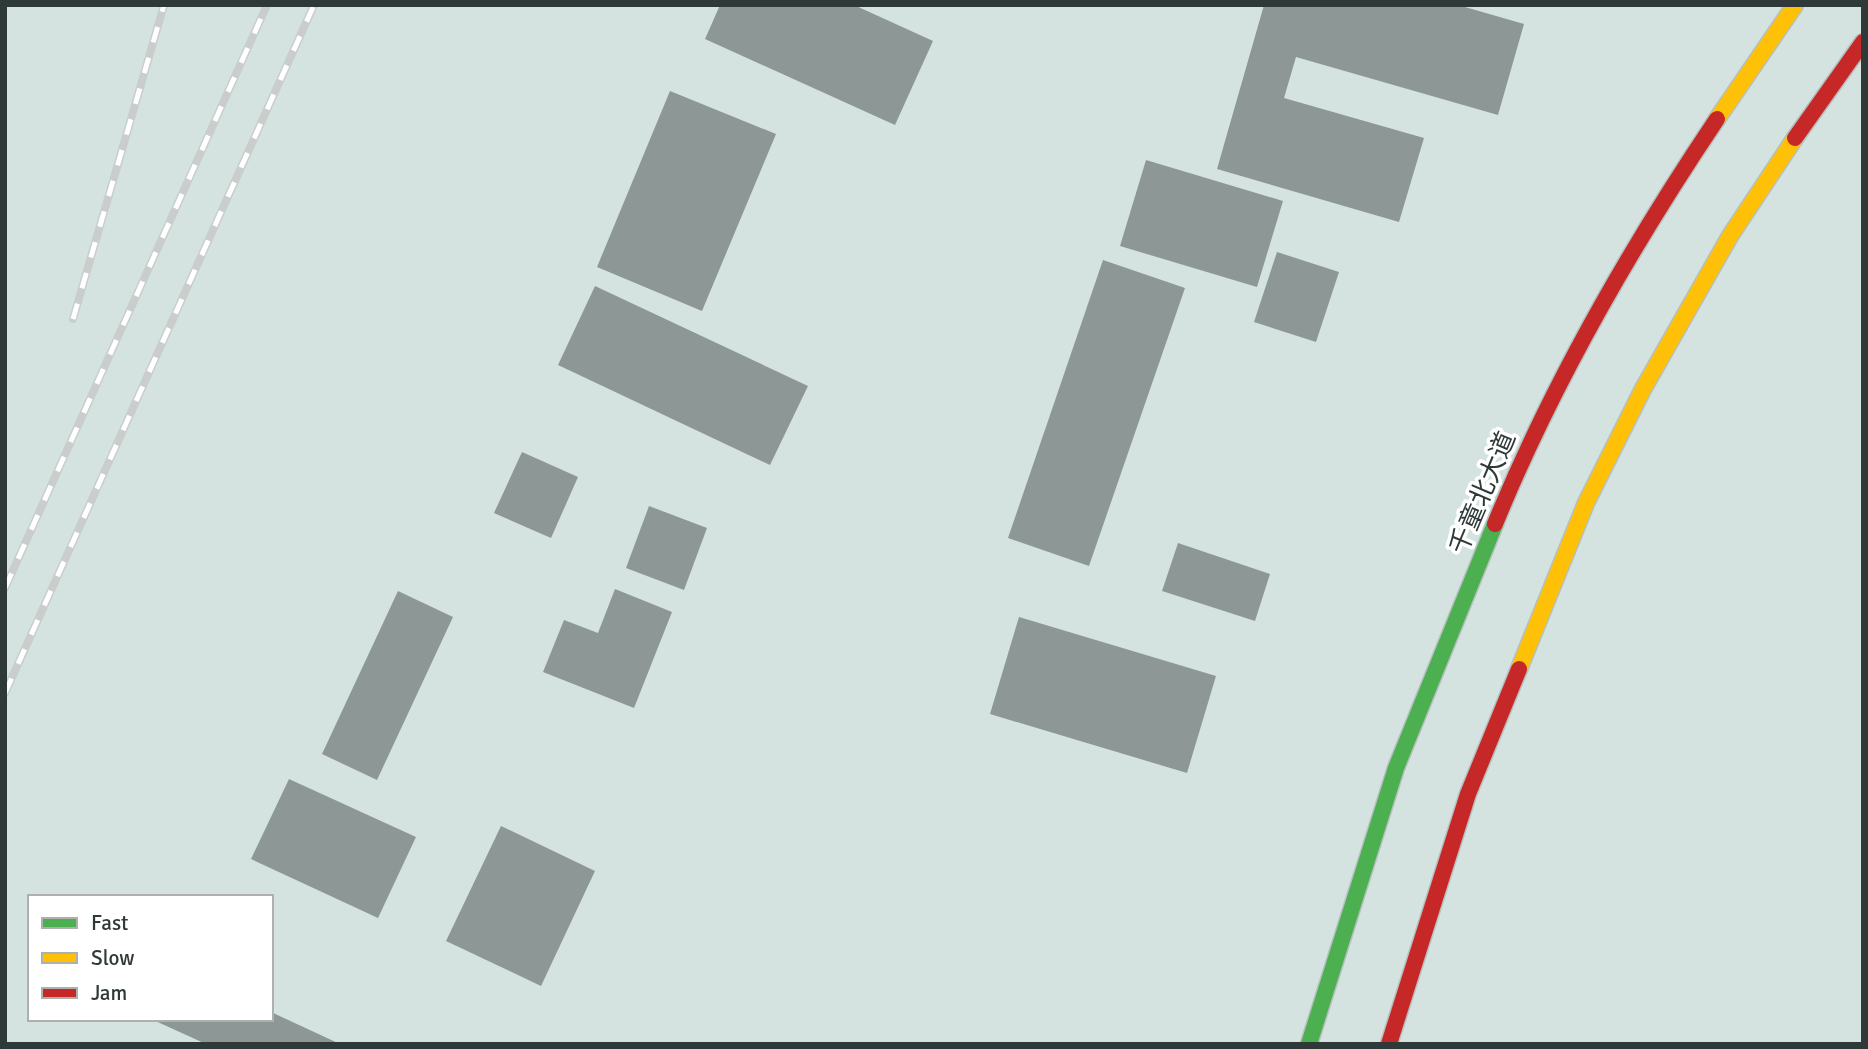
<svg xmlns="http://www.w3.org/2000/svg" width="1868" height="1049" viewBox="0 0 1868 1049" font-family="Signika,'Noto Sans SC',sans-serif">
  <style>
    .building { fill: #8d9896 }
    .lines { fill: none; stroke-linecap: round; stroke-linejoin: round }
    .fast-casing { stroke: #b5c0bf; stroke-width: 19 }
    .slow-casing { stroke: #b5c0bf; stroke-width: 19 }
    .jam-casing { stroke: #b5c0bf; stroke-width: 19 }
    .fast { stroke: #4caf50; stroke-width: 16 }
    .slow { stroke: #ffc107; stroke-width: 16 }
    .jam { stroke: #c62828; stroke-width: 16 }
    .rail-casing { stroke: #c9cecc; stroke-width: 8 }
    .rail { stroke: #fff; stroke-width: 5; stroke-dasharray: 16; stroke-linecap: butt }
    .labels { text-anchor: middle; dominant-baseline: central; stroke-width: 7; stroke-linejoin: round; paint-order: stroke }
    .street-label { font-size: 26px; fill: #2f3938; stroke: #fff }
  </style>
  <rect width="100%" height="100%" fill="#d4e2e0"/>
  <g class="building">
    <polygon points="720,5 854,5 933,41 895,125 705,39"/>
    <polygon points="1264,5 1458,5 1524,24 1498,115 1296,57 1284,98 1424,138 1399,222 1217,169"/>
    <polygon points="670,91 776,134 702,311 597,267"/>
    <polygon points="1146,160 1283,201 1257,287 1120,246"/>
    <polygon points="1277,252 1339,272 1316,342 1254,322"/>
    <polygon points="1103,260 1185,288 1089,566 1008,538"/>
    <polygon points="595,286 808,386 770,465 558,365"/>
    <polygon points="522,452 578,477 551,538 494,513"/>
    <polygon points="649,506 707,528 684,590 626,568"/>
    <polygon points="1178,543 1270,574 1255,621 1162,591"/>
    <polygon points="615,589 672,612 634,708 543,672 564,620 598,633"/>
    <polygon points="398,591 453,617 377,780 322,754"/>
    <polygon points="1019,617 1216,676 1187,773 990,714"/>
    <polygon points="289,779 416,837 378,918 251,859"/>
    <polygon points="501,826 595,871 541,986 446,941"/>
    <polygon points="271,1012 340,1044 206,1044 151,1019 271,1019"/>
  </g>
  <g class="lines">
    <defs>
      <polyline id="fast" points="1309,1044 1396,768 1495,524"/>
      <g id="slow">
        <polyline points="1717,119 1795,5"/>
        <polyline points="1519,669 1586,503 1643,389 1730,236 1795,138"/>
      </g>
      <g id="jam">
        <polyline points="1795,138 1863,42"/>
        <path d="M 1495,524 C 1553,382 1631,247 1717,119"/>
        <polyline points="1389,1044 1468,794 1519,669"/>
      </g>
    </defs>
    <use href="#fast" class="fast-casing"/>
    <use href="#slow" class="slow-casing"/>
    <use href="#jam" class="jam-casing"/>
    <use href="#fast" class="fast"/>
    <use href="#slow" class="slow"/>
    <use href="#jam" class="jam"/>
    <defs>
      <g id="rail">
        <polyline points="73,319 164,5"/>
        <polyline points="5,588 267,5"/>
        <polyline points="5,693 314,5"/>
      </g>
    </defs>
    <use href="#rail" class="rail-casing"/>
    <use href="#rail" class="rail"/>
  </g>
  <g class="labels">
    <g class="street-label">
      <text transform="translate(1483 493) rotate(-67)">千童北大道</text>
    </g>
  </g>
  <rect width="1868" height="1049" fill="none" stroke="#2f3938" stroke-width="14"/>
  <rect x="28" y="895" width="245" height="126" fill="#ffffff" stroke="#acb0af" stroke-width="2"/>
  <rect x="42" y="918" width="35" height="10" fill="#4caf50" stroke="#acb0af" stroke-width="2"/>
  <text x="91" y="930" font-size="21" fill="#2f3938">Fast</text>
  <rect x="42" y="953" width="35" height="10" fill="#ffc107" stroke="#acb0af" stroke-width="2"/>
  <text x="91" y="965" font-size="21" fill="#2f3938">Slow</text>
  <rect x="42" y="988" width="35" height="10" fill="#c62828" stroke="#acb0af" stroke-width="2"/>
  <text x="91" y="1000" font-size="21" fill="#2f3938">Jam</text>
</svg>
